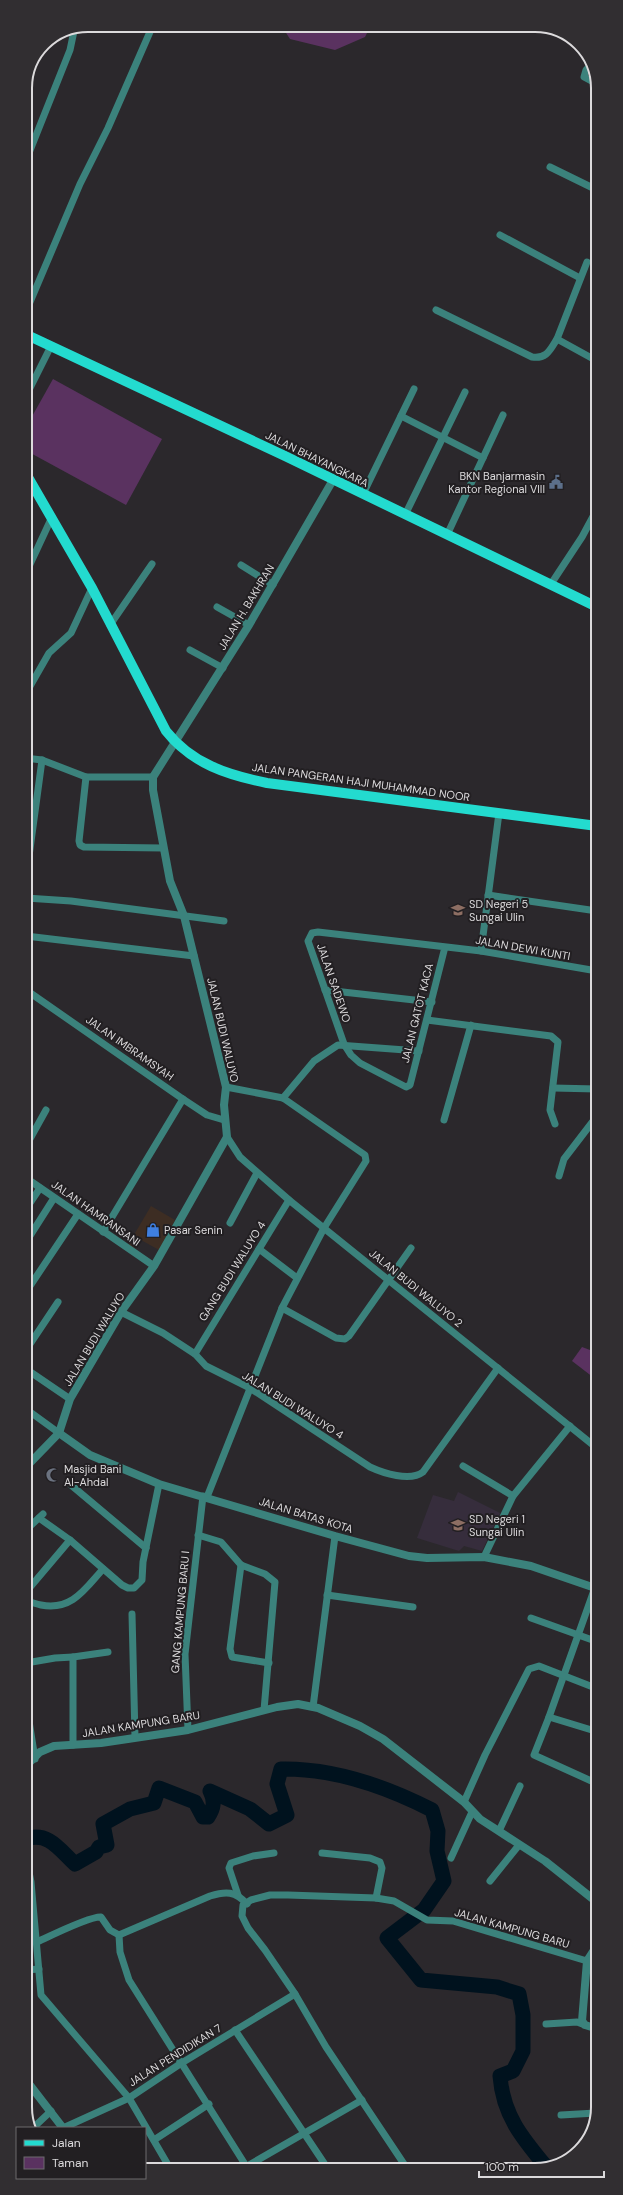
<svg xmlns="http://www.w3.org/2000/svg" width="623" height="2195" viewBox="0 0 623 2195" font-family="'DM Sans',sans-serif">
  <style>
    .commercial { fill: #3d2d23 }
    .education { fill: #362d3c }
    .green { fill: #5a3260 }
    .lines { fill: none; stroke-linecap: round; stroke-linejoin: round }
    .river { stroke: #00121e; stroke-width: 15 }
    .minor { stroke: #3b827c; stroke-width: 7 }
    .tertiary { stroke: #3b827c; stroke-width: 8 }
    .primary { stroke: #23dbcf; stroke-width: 10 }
    .labels { text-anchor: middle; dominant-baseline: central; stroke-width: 4; stroke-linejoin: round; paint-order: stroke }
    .street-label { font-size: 11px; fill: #dcdadc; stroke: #221f22 }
    .poi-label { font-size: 11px; fill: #dcdadc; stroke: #221f22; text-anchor: start }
    .rim { fill: none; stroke: #dcdadc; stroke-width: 2 }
  </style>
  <rect width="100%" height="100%" fill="#2b282c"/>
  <polygon class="commercial" points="151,1206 175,1220 159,1250 141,1240 135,1249 128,1245"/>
  <polygon class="education" points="458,1492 500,1513 482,1551 464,1546 459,1551 417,1538 433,1495 454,1501"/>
  <g class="green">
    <polygon points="281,25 371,25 365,37 335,50 290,39"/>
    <polygon points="53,379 162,439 126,505 25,450 25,429"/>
    <polygon points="582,1347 598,1353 598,1381 572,1361"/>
  </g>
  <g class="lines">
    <path class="river" d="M 26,1839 C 48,1831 60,1850 75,1864 L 96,1852 L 99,1847 L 107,1845 L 103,1824 L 130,1809 L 154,1803 L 159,1788 L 195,1802 L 203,1817 L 208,1817 C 214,1808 215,1801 210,1791 L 250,1809 L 269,1824 L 287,1815 L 277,1784 L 281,1769 C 334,1768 385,1786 432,1810 L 438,1831 L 437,1851 L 444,1881 L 424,1910 L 387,1938 L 421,1980 L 497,1987 L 519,1994 L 523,2015 L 523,2051 L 513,2071 L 500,2076 C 503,2116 523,2139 548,2169"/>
    <g class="minor">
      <polyline points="591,65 586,70 584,77 597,84"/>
      <polyline points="25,163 70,50 74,31"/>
      <polyline points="550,167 597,190"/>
      <polyline points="500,235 580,278"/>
      <polyline points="587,262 557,339 597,361"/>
      <path d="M 436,310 L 532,357 C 547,359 550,350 557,339"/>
      <polyline points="25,314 80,184 108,128 153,25"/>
      <polyline points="25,398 51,346"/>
      <polyline points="401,416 483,458"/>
      <polyline points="363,494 414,389"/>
      <polyline points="405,515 465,392"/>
      <polyline points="447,535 503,415"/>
      <polyline points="241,565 273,585"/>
      <polyline points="25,575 52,517"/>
      <polyline points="551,584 582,537 597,509"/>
      <polyline points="217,607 249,625"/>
      <polyline points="110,625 152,564"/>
      <polyline points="190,650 223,668"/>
      <polyline points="25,695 49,653 71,633 92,588"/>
      <polyline points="25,758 42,760 86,777 153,777"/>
      <polyline points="86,777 79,841 80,845 84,847 163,848"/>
      <polyline points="25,886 42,760"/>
      <polyline points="488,895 597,911"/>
      <polyline points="26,898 71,901 224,921"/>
      <polyline points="26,936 194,956"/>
      <polyline points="445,947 410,1085 406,1087 360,1063 351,1055 344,1044 308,941 312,933 318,932 481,951 597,971"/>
      <polyline points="481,951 499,813"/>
      <polyline points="26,990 183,1099 207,1115 224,1120"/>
      <polyline points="325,990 432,1002"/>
      <polyline points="427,1020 551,1036 558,1042 550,1110 555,1124"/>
      <polyline points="553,1088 597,1089"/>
      <polyline points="283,1098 314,1061 338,1045 419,1051"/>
      <polyline points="444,1120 471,1025"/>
      <polyline points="227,1137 240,1157 289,1200 598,1449"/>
      <polyline points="26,1146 46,1110"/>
      <polyline points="559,1176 564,1159 597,1116"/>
      <polyline points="26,1178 154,1266"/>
      <polyline points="26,1209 40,1188"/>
      <polyline points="230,1223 257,1173"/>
      <polyline points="103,1232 183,1099"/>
      <polyline points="26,1242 54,1198"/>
      <polyline points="259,1249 297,1278"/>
      <polyline points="26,1292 78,1214"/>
      <polyline points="282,1308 336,1338 345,1339 349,1336 411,1248"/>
      <path d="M 121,1312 L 163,1333 L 195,1354 L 206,1366 L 250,1388 L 370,1467 C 383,1473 410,1482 423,1472 L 498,1368"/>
      <polyline points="26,1350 58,1302"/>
      <polyline points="195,1354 289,1200"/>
      <polyline points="26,1369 70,1399"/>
      <polyline points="26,1409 59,1433"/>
      <polyline points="463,1466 513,1496"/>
      <polyline points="71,1485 146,1548"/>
      <polyline points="207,1497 282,1308 324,1228 366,1161 365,1155 283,1098 226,1087"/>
      <polyline points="39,1518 70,1540 122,1585 128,1588 134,1588 142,1580 143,1562 159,1484"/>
      <polyline points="26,1530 43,1514"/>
      <polyline points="198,1535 221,1542 241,1565 265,1574 275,1582 264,1710"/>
      <polyline points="484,1557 513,1496 570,1426"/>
      <polyline points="241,1565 230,1649 232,1657 269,1663"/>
      <polyline points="26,1592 70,1540"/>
      <polyline points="327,1595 413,1607"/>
      <path d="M 26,1601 C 31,1602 36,1604 41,1605 C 72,1611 85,1589 103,1569"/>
      <polyline points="132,1614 135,1737"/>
      <polyline points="531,1618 598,1642"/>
      <polyline points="73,1657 108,1652"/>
      <polyline points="26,1663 55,1658 73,1657 73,1745"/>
      <polyline points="26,1702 35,1759"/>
      <polyline points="313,1707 335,1536"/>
      <polyline points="549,1717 598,1579"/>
      <polyline points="188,1730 185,1654 203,1496"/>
      <polyline points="595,1731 549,1717 534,1755 598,1784"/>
      <polyline points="464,1802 485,1755 529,1669 539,1666 598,1689"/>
      <polyline points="499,1831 520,1786"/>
      <polyline points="322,1853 370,1858 380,1862 382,1868 376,1898"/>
      <polyline points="26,1857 31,1882 41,1995 129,2098 171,2170"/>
      <polyline points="451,1858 472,1812"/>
      <polyline points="490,1881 519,1845"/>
      <polyline points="238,1895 229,1868 231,1863 253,1856 274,1853"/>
      <polyline points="119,1935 120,1952 129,1980 248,2169"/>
      <path d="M 37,1942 C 50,1936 90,1916 101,1917 L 110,1930 L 119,1935 L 210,1896 C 226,1891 235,1891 247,1904"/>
      <polyline points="26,1970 39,1969"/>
      <polyline points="546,2024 577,2022 585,2025"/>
      <polyline points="235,2030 328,2169"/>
      <polyline points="561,2115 596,2113"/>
      <polyline points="33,2128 51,2111"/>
      <polyline points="63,2128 129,2098 180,2064 295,1994"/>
      <polyline points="154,2140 209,2104"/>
      <polyline points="242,2169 362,2100"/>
      <polyline points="410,2169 404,2164 326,2047 295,1994 265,1950 248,1928 242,1916 243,1905 251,1900 270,1895 288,1895 376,1898 394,1901 427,1920 453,1921 587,1961"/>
    </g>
    <g class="tertiary">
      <polyline points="59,1433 90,1455 159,1484 335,1536 409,1556 427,1558 484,1557 531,1566 598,1589"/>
      <polyline points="26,1467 59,1433 70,1399 121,1312 154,1266 227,1137 224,1105 226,1087 184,916 170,881 153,790 153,777 249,625 333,480"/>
      <polyline points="26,1766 40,1752 54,1746 101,1743 188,1730 277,1707 298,1704 318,1708 360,1726 383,1739 464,1802 480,1819 545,1861 598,1903"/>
      <polyline points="598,1944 587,1961 582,2021 585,2025 598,2029"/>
      <polyline points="26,2080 63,2128"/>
    </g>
    <g class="primary">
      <polyline points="25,334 285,456 597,607"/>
      <path d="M 25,472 L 92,588 L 166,731 C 192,764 228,775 267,783 L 597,826"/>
    </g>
  </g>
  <defs>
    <symbol id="civic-bare" viewBox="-9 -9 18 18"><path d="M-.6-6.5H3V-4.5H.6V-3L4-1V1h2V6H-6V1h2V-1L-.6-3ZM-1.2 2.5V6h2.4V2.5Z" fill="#5c6f8a" stroke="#221f22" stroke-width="2.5" paint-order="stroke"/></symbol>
    <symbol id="school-bare" viewBox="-9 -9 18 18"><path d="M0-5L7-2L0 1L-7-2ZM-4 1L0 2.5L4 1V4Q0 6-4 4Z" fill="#8d6e63" stroke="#221f22" stroke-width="2.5" paint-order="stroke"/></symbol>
    <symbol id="shop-bare" viewBox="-9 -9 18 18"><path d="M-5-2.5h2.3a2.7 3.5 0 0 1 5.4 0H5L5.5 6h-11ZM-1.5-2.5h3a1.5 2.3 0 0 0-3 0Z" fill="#3f7fe0" stroke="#221f22" stroke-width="2.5" paint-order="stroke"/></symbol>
    <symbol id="mosque-bare" viewBox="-9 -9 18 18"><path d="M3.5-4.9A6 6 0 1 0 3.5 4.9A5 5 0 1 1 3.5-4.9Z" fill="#6b7280" stroke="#221f22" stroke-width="2.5" paint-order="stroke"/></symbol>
  </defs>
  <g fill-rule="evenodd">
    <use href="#civic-bare" x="546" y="472" width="20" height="20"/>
    <use href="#school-bare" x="448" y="900" width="20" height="20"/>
    <use href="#shop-bare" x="143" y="1220" width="20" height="20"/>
    <use href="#mosque-bare" x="43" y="1465" width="20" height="20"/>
    <use href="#school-bare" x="448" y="1515" width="20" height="20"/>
  </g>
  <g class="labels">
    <g class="street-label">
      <text transform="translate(317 459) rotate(26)">JALAN BHAYANGKARA</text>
      <text transform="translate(246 607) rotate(-59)">JALAN H. BAKHRAN</text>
      <text transform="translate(361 782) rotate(8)">JALAN PANGERAN HAJI MUHAMMAD NOOR</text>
      <text transform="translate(523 948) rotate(10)">JALAN DEWI KUNTI</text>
      <text transform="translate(334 983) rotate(71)">JALAN SADEWO</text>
      <text transform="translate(417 1013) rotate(-76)">JALAN GATOT KACA</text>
      <text transform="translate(223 1030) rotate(77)">JALAN BUDI WALUYO</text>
      <text transform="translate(130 1048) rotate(35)">JALAN IMBRAMSYAH</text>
      <text transform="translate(96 1213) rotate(35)">JALAN HAMRANSANI</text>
      <text transform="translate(232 1271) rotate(-58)">GANG BUDI WALUYO 4</text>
      <text transform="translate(416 1288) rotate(39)">JALAN BUDI WALUYO 2</text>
      <text transform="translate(94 1339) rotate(-59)">JALAN BUDI WALUYO</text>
      <text transform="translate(293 1405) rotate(32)">JALAN BUDI WALUYO 4</text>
      <text transform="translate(306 1515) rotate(17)">JALAN BATAS KOTA</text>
      <text transform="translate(180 1612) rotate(-85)">GANG KAMPUNG BARU I</text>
      <text transform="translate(141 1724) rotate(-9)">JALAN KAMPUNG BARU</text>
      <text transform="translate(512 1928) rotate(16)">JALAN KAMPUNG BARU</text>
      <text transform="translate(175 2055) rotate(-32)">JALAN PENDIDIKAN 7</text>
    </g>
    <g class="poi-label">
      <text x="545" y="476" text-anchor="end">BKN Banjarmasin<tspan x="545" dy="13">Kantor Regional VIII</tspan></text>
      <text x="469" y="904">SD Negeri 5<tspan x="469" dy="13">Sungai Ulin</tspan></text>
      <text x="164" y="1230">Pasar Senin</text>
      <text x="64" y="1469">Masjid Bani<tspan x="64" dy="13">Al-Ahdal</tspan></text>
      <text x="469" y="1519">SD Negeri 1<tspan x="469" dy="13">Sungai Ulin</tspan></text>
    </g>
  </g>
  <path d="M0 0H623V2195H0ZM88 32H535A56 56 0 0 1 591 88V2107A56 56 0 0 1 535 2163H88A56 56 0 0 1 32 2107V88A56 56 0 0 1 88 32Z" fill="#312e31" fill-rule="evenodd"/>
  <path class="rim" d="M88 32H535A56 56 0 0 1 591 88V2107A56 56 0 0 1 535 2163H88A56 56 0 0 1 32 2107V88A56 56 0 0 1 88 32Z"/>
  <rect x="16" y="2127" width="130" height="52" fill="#221f22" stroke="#6c6a6c"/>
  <rect x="24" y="2140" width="20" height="6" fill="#23dbcf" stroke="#6c6a6c"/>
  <text x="52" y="2147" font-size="12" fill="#dcdadc">Jalan</text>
  <rect x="24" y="2157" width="20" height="12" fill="#5a3260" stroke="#6c6a6c"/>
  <text x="52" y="2167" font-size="12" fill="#dcdadc">Taman</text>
  <path d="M479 2171v6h125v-6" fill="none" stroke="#dcdadc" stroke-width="2"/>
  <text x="485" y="2171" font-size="12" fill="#dcdadc" stroke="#221f22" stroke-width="3" paint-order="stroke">100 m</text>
</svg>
